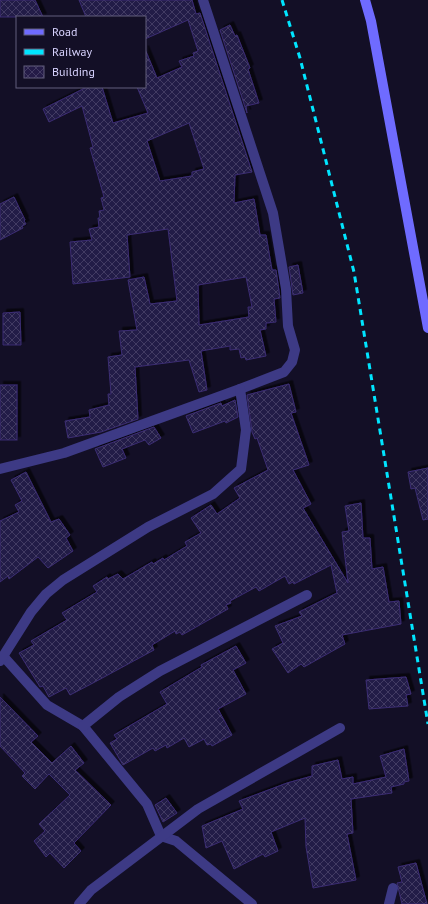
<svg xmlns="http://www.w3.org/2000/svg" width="428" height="904" viewBox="0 0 428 904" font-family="'PT Sans',sans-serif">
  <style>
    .building { fill: url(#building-cross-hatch); stroke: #3b2d73; fill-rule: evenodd; filter: url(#shadow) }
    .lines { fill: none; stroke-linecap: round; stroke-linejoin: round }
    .street { stroke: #3d3a85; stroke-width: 10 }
    .secondary { stroke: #6f6bff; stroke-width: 10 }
    .rail { stroke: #00e5ff; stroke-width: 3; stroke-dasharray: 6 5; stroke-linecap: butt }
  </style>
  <defs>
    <pattern id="building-cross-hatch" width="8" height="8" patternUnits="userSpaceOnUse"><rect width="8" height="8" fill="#241b47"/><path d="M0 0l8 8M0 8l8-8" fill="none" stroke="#433b63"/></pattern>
    <filter id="shadow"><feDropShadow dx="3.5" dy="-3.5" stdDeviation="0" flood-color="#0009"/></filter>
  </defs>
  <rect width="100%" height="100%" fill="#130f26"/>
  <g class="building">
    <polygon points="0,0 35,0 43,17 0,17"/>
    <path d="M 79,0 L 192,0 L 196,14 L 200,13 L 252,172 L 235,175 L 234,203 L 254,199 L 260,235 L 266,235 L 272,270 L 276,270 L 280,298 L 274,299 L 276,322 L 266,323 L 266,329 L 260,330 L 266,356 L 246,360 L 245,357 L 241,358 L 239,349 L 230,350 L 230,346 L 201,351 L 207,390 L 199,392 L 189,360 L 135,367 L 138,419 L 101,432 L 68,438 L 65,421 L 90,417 L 89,410 L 109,405 L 108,394 L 111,394 L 108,357 L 122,355 L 119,331 L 137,330 L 128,280 L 144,277 L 150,304 L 177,301 L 168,229 L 127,235 L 130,277 L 73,284 L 70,242 L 92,240 L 89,229 L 99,227 L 98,218 L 100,218 L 99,211 L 104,210 L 101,198 L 104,197 L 90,148 L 93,147 L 82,106 L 49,122 L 43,109 L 87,87 L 102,87 L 113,123 L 148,113 L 137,87 L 145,87 L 145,49 L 157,78 L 182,67 L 179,61 L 194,56 L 193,53 L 198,51 L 188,20 L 145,39 L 145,17 L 86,17 ZM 189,123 L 204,169 L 192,172 L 192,176 L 160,181 L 147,141 ZM 246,277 L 252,307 L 248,307 L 249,317 L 199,325 L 198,285 Z"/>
    <polygon points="230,25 235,36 237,35 250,68 248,69 259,103 246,106 247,113 220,30"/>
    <polygon points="14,197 25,220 24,221 26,224 22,226 23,228 0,240 0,204"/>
    <polygon points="298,265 303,293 293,295 289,267"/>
    <polygon points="20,312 21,345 3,345 3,313"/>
    <polygon points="289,384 296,412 291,413 309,465 293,470 311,504 303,508 348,583 342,532 349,531 345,506 361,503 363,538 370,538 372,569 383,567 389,602 399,601 401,624 342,635 345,644 304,667 301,664 288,673 272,649 283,643 275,626 302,616 299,612 337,593 331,565 294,584 293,582 289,584 285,576 259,591 256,587 230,601 231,603 226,605 228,609 182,635 180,632 176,634 175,631 152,645 154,650 93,683 70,695 66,688 49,697 43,686 40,687 19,653 34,645 31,641 67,620 62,613 97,592 93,586 107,577 108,579 118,574 123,579 152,562 153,564 163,558 164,560 187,546 185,542 201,533 191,518 211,505 217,514 240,498 234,488 268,470 257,438 255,439 252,432 247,395"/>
    <rect x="0" y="385" width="17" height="55"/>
    <polygon points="235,400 238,417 226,423 225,421 193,433 186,416 221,403 222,406"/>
    <polygon points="154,427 161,438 149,445 145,440 122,449 126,458 103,467 95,449"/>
    <polygon points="428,468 428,519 423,520 415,488 411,489 408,472"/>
    <polygon points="26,472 51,522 59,519 70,535 66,538 73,551 48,568 38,557 9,579 8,576 0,582 0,521 19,512 15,505 22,501 11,480"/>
    <polygon points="236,646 246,663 233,670 246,694 218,709 232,735 212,746 211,744 207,745 204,739 189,747 184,738 167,748 166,745 155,751 153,748 123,765 110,743 117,739 114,735 167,704 160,692 202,667 201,665"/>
    <polygon points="406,677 411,694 406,695 408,706 369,709 366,680"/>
    <polygon points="0,697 38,736 31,742 52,763 71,746 84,763 75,770 111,805 74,843 81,851 64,868 50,853 46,857 34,841 45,831 39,824 70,795 49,774 35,789 22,776 25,773 0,746"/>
    <polygon points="404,749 409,781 404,782 404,784 391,787 392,793 351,799 353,833 347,834 356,880 313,888 306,847 305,818 271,832 278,851 265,857 263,854 234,869 222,841 206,848 202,826 243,809 239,801 287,783 312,776 312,766 338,760 342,779 353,777 353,784 386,777 380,756"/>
    <polygon points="166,798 177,813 163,822 155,805"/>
    <polygon points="416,863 427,904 402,904 397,883 402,882 398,867"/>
  </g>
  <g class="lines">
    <g class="street">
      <polyline points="0,469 64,453 240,389 284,372 292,362 295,350 288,326 286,289 273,213 203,0"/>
      <polyline points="4,657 47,705 83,726 147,804 161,836 176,841 252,904"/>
      <polyline points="0,661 31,612 46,594 63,580 148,527 213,494 241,469 246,430 240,389"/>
      <polyline points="83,726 119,697 160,671 307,595"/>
      <polyline points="79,904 91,890 198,809 340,728"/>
      <polyline points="389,904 393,888"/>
    </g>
    <polyline class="secondary" points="365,0 371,21 428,328"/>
    <polyline class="rail" points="282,0 300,58 354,272 428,724"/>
  </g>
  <rect x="16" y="16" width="130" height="72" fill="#130f26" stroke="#625e7d"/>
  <rect x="24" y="29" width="20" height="6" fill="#6f6bff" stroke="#625e7d"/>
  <text x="52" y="36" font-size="12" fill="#d9d4ff">Road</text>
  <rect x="24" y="49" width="20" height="6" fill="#00e5ff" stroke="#625e7d"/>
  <text x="52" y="56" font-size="12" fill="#d9d4ff">Railway</text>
  <rect x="24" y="66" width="20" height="12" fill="url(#building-cross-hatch)" stroke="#625e7d"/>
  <text x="52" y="76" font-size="12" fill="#d9d4ff">Building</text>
</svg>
